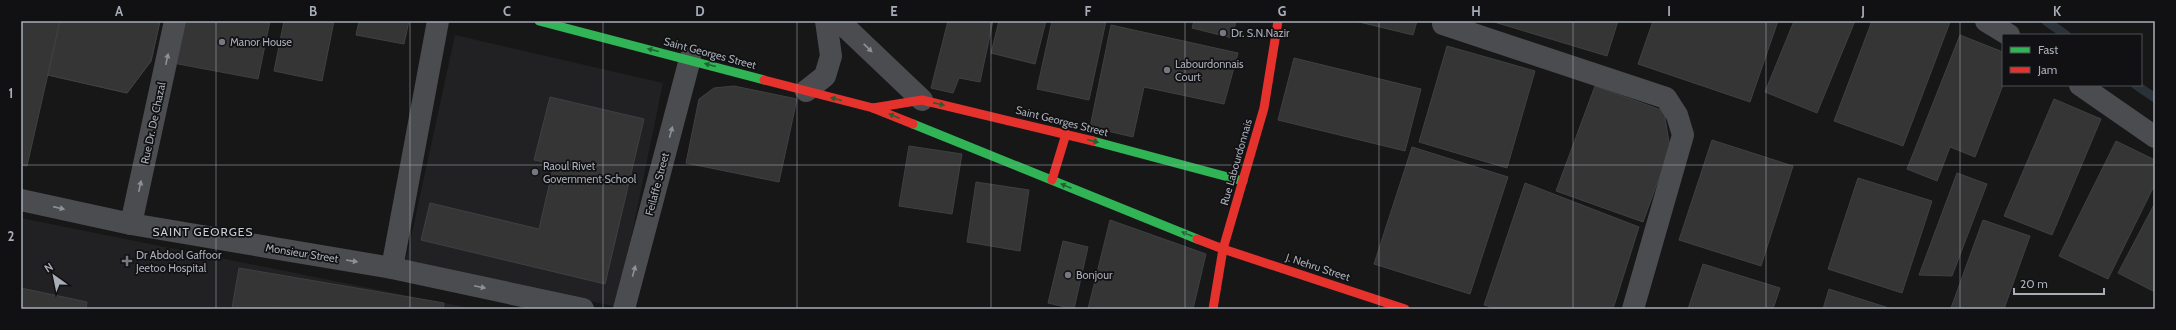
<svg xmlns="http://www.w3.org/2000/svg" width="2176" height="330" viewBox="0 0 2176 330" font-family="Cabin,sans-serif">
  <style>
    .built { fill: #212123 }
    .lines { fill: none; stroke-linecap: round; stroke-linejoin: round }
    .stream { stroke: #2a3239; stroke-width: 9 }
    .building { fill: #353536; stroke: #3f4043 }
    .street { stroke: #4b4c50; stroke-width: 22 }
    .fast { stroke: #30b455; stroke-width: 9 }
    .jam { stroke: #e5322d; stroke-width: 9 }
    .oneway { fill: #8c9099 }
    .oneway2 { fill: #206234 }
    .grid { fill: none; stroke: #a8adb8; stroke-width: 1; stroke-opacity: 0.55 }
    .poi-dot { fill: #757880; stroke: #111113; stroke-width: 1.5 }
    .labels { text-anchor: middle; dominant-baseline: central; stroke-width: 3.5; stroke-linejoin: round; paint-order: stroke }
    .poi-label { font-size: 11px; fill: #a8adb8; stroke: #111113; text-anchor: start }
    .street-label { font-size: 11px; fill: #a8adb8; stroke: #111113 }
    .neighbourhood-label { font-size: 12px; letter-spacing: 1px; fill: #c9ccd4; stroke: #111113 }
    .neatline { fill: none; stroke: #a8adb8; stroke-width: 1.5 }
    .grid-label { font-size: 13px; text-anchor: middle; font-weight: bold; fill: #a8adb8 }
  </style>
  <rect width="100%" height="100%" fill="#171717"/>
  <g class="built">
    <polygon points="455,35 663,83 617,307 406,260"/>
    <polygon points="21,218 444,303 474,309 21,309"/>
  </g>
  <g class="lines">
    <g class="stream">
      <polyline points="2046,21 2066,35"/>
      <polyline points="2136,85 2155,98"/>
    </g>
  </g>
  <g class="building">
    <polygon points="21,21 60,21 27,166 21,165"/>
    <polygon points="60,21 160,21 151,61 127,93 48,75"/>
    <polygon points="60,21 160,21 151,61 127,93 48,75"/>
    <polygon points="183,21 270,21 258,79 173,63"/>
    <polygon points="284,21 334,21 322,81 274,71"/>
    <polygon points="359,21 409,21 404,44 356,35"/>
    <polygon points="948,21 993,21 980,82 959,78 953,93 931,88"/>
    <polygon points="999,21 1046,21 1035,64 991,53"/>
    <polygon points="1052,21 1106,21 1089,100 1037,89"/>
    <polygon points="1194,21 1236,21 1232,38 1192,28"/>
    <polygon points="1355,21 1417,21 1413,35"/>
    <polygon points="1491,21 1618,21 1607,56"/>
    <polygon points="1653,21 1778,21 1750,102 1638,64"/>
    <polygon points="1794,21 1855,21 1817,113 1765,92"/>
    <polygon points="1872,21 1950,22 1903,146 1834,121"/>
    <polygon points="1111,25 1238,53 1224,104 1144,87 1133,137 1090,127"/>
    <polygon points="1960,35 2003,52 2003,85 1975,157 1950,147 1937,181 1907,169"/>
    <polygon points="1447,46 1535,71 1507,168 1419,142"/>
    <polygon points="1294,58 1421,89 1405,151 1278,120"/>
    <polygon points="734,86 797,99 779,182 686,163 699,99 714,88"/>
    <polygon points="1595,86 1664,111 1670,148 1643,222 1556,191"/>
    <polygon points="550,97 644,119 605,284 421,240 430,203 539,229 554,164 534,160"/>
    <polygon points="2054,99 2101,119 2052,235 2004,216"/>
    <polygon points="1712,140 1793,166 1761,266 1679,240"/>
    <polygon points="2116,141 2155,160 2155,184 2108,279 2059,256"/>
    <polygon points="909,146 962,154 952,214 899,206"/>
    <polygon points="1412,147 1508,177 1470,294 1374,264"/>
    <polygon points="1957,173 1987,184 1952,276 1919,275"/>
    <polygon points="1858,178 1932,201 1902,293 1828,269"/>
    <polygon points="976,182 1029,190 1020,251 967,242"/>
    <polygon points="1525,183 1639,227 1613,309 1499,309 1484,305"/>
    <polygon points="2155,203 2155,292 2118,273"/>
    <polygon points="1110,220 1206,254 1193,309 1088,309"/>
    <polygon points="1983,220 2030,236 2004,309 1954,309 1951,308"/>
    <polygon points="1063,241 1088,247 1074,309 1048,303"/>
    <polygon points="1703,264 1780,288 1773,309 1688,309"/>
    <polygon points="239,268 444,303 443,309 232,308"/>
    <polygon points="21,288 87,302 86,309 21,309"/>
    <polygon points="1829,289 1892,309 1823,309"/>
  </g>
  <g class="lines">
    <g class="street">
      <polyline points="839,21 922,100"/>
      <polyline points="1986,21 2009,35"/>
      <polyline points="1443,24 1666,98 1677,115 1683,135 1633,309"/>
      <polyline points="2080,85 2155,137"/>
      <polyline points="806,91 825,76 831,56 826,21"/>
      <polyline points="21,200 131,224 392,268 583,309"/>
      <polyline points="131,224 175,21"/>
      <polyline points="392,268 438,21"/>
      <polyline points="624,309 690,59"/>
    </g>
    <g class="fast">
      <polyline points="539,21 764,80"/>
      <polyline points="913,124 1197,239"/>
      <polyline points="1093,141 1243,181"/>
    </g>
    <g class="jam">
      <polyline points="764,80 873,108 913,124"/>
      <polyline points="873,108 922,100 1093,141"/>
      <polyline points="1052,180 1066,134"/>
      <polyline points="1197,239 1223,249 1405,309"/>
      <polyline points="1213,309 1223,249 1264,108 1278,21"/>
    </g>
  </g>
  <defs><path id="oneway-solid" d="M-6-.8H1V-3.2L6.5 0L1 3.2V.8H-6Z"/></defs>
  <g class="oneway">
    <use href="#oneway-solid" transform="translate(868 48) rotate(44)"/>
    <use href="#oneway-solid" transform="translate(167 59) rotate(-78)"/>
    <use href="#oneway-solid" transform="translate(671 132) rotate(-75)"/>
    <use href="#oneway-solid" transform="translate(140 186) rotate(-78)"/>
    <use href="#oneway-solid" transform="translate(59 208) rotate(13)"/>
    <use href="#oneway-solid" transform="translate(352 261) rotate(9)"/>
    <use href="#oneway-solid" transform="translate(634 271) rotate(-75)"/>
    <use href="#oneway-solid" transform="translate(480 287) rotate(12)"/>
  </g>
  <g class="oneway2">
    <use href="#oneway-solid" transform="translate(653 50) rotate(-166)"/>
    <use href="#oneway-solid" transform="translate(710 65) rotate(-165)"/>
    <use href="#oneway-solid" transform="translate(836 99) rotate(-166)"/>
    <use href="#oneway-solid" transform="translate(939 104) rotate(13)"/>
    <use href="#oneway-solid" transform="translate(894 116) rotate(-158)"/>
    <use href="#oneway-solid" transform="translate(1093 141) rotate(15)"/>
    <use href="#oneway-solid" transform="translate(1066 186) rotate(-158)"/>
    <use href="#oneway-solid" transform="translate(1187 234) rotate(-158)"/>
  </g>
  <path class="grid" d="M 216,21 L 216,309M 410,21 L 410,309M 603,21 L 603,309M 797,21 L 797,309M 991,21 L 991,309M 1185,21 L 1185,309M 1379,21 L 1379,309M 1573,21 L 1573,309M 1766,21 L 1766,309M 1960,21 L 1960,309M 21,165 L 2155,165"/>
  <g class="poi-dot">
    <circle cx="1223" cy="33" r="4"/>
    <circle cx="222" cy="42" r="4"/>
    <circle cx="1167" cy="70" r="4"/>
    <circle cx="535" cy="172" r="4"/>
    <path d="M125 255h4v4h4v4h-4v4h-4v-4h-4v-4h4z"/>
    <circle cx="1068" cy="275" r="4"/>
  </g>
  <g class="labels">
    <g class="poi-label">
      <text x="1231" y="33">Dr. S.N.Nazir</text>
      <text x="230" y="42">Manor House</text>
      <text x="1175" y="64">Labourdonnais<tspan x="1175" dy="13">Court</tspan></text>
      <text x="543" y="166">Raoul Rivet<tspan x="543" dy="13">Government School</tspan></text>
      <text x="136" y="255">Dr Abdool Gaffoor<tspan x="136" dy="13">Jeetoo Hospital</tspan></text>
      <text x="1076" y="275">Bonjour</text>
    </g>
    <g class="street-label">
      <text transform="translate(710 53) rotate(15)">Saint Georges Street</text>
      <text transform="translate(1062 121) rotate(14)">Saint Georges Street</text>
      <text transform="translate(153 123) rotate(-78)">Rue Dr. De Chazal</text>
      <text transform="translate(1236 162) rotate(-74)">Rue Labourdonnais</text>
      <text transform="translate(657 184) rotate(-75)">Feilaffe Street</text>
      <text transform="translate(302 253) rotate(9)">Monsieur Street</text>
      <text transform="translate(1318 267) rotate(18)">J. Nehru Street</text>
    </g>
    <g class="neighbourhood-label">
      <text x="203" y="231">SAINT GEORGES</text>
    </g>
  </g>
  <rect width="2176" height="330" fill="none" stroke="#111113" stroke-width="44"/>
  <rect x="2002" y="34" width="140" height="52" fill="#111113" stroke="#4d4f55"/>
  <rect x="2010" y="47" width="20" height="6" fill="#30b455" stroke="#4d4f55"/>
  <text x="2038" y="54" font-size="12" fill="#a8adb8">Fast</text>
  <rect x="2010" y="67" width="20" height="6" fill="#e5322d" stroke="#4d4f55"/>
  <text x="2038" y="74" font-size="12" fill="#a8adb8">Jam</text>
  <g transform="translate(54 276) rotate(327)" stroke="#111113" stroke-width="3" paint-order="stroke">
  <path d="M0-3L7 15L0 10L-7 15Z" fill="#a8adb8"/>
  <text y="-6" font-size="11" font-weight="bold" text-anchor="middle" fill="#a8adb8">N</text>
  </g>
  <path d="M2014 288v6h90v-6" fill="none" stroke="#a8adb8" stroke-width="2"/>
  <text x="2020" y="288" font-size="12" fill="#a8adb8" stroke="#111113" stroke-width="3" paint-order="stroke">20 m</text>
  <rect x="22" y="22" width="2132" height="286" class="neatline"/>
  <g class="grid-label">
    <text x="119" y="16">A</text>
    <text x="313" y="16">B</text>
    <text x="507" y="16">C</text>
    <text x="700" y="16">D</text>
    <text x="894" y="16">E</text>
    <text x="1088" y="16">F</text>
    <text x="1282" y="16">G</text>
    <text x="1476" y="16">H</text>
    <text x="1669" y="16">I</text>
    <text x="1863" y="16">J</text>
    <text x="2057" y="16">K</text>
    <text x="11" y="98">1</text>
    <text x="11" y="241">2</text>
  </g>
</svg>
